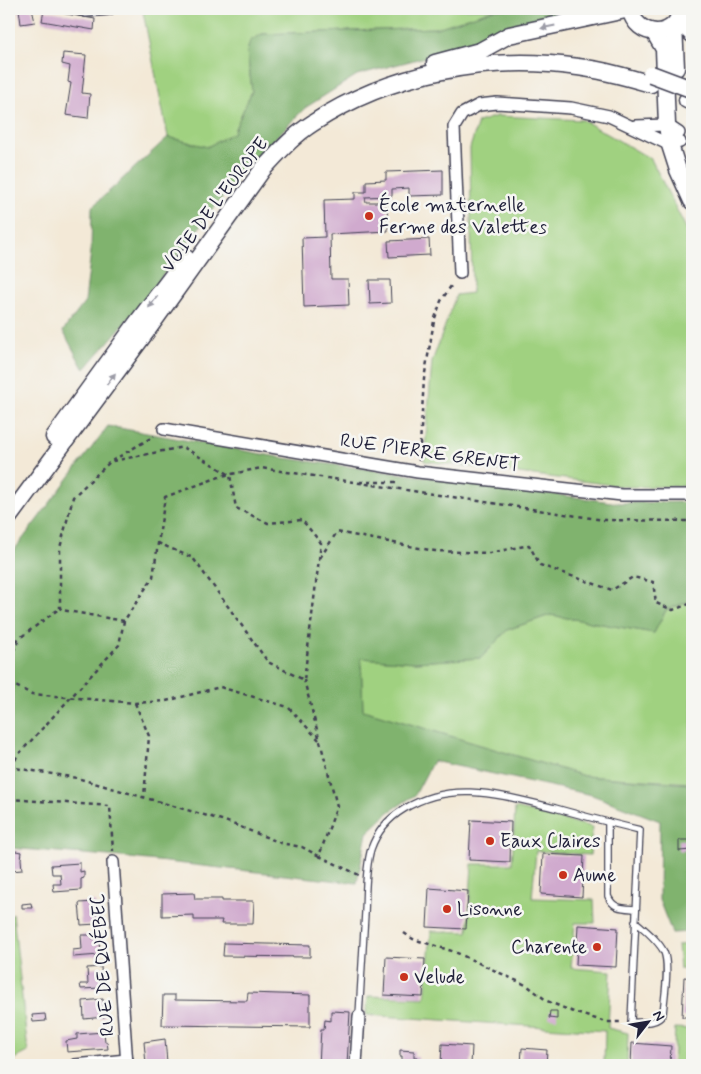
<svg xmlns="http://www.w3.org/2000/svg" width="701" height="1074" viewBox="0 0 701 1074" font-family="Mynerve,sans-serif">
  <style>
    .green { fill: #a0d180; stroke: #617a5e }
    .forest { fill: #80b36e; stroke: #516a54 }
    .building { fill: #d0aace }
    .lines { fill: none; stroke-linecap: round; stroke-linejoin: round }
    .lane-casing { stroke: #414052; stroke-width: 8 }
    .street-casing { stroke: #414052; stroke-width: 14 }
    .secondary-casing { stroke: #414052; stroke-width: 19 }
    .path { stroke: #414052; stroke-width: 2.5; stroke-dasharray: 4 4; stroke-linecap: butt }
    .lane { stroke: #fff; stroke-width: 5.5 }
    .street { stroke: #fff; stroke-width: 11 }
    .secondary { stroke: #fff; stroke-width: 16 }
    .secondary-bridge-casing { stroke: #414052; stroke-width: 19; stroke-linecap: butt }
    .secondary-bridge { stroke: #fff; stroke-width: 16 }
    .oneway { fill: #9c9ca7 }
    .poi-dot { fill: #c8321e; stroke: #f6f6f2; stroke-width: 2 }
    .labels { text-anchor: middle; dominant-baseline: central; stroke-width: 5; stroke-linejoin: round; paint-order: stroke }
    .street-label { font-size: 19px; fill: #22223b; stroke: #f6f6f2 }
    .poi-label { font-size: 19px; fill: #22223b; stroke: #f6f6f2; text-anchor: start }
  </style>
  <rect width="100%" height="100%" fill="#f6f6f2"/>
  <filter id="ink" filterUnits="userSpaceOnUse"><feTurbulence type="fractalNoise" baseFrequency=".02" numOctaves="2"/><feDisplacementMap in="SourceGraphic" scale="10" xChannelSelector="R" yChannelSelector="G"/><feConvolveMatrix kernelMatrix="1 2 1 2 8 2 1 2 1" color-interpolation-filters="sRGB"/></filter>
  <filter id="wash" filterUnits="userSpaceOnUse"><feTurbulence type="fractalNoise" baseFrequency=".0096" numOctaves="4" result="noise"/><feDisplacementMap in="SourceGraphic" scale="20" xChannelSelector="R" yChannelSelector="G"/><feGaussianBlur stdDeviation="1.12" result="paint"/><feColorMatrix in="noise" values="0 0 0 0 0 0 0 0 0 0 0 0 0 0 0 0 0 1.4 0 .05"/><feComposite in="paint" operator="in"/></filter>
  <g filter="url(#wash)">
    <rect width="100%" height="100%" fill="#f3e9d7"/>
    <g class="green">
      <polygon points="158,9 496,9 437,28 262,34 250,41 247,52 252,91 233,133 207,147 168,137 143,12"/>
      <polygon points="497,116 583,120 651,159 692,240 692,486 628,487 424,461 432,362 456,295 472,293 470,148 478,122"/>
      <polygon points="692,600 692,783 584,776 363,710 361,658 415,662 481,658 507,630 550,615 654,633 666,610"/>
      <polygon points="515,808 592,827 590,855 536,851 532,898 594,900 595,923 575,923 571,968 611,971 608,1028 628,1033 627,1065 604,1065 605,1031 366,1015 368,996 425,998 431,931 468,932 472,864 512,864"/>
      <polygon points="13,914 28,1052 9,1062 9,917"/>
      <polygon points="692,944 692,971 680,969 678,945"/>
      <polygon points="675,1028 692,1029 692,1065 673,1065"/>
    </g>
    <g class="forest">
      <polygon points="496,9 580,9 529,20 483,39 479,43 357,75 305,108 242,172 140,305 85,369 84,367 83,368 63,331 85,302 91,251 92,207 168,137 207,147 233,133 252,91 247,52 250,41 262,34 437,28"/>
      <polygon points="108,426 284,458 619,503 692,502 692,600 666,610 654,633 550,615 507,630 481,658 415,662 361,658 363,710 584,776 689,784 692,794 692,932 672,933 659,900 660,821 592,795 433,761 415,795 389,812 367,833 357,883 121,857 9,848 9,557"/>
    </g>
    <g id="blocks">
      <g class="building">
        <polygon points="19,9 32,9 35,22 21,24"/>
        <polygon points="44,10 95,19 94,30 42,21"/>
        <polygon points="63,53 86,55 82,93 90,94 88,118 66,115 71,83 68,82 70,66 62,64"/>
        <polygon points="443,170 443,195 409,196 409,188 392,189 392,196 365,197 366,202 387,202 388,231 330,234 331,279 348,279 349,305 304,307 302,238 325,237 324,200 355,199 355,192 366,192 366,181 386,180 386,172"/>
        <polygon points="429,239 430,255 389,257 388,241"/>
        <polygon points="369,280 390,280 391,303 370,304"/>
        <polygon points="471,820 511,822 510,862 469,860"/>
        <polygon points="679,840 691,840 692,850 679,851"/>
        <polygon points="9,850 22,852 21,859 22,870 11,871"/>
        <polygon points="543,854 584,856 582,897 541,894"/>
        <polygon points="80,863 80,872 84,871 84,878 81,879 81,890 54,892 53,884 61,884 60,874 52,874 51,865"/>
        <polygon points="429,888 468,891 466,929 427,927"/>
        <polygon points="194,893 195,899 222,899 222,901 254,901 253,924 221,924 222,920 194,920 194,915 162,916 162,894"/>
        <polygon points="95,902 97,924 81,925 79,903"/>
        <polygon points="31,903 32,908 22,908 22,904"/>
        <polygon points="578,925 618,928 616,967 576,965"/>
        <polygon points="81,935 92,935 93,939 99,938 100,955 73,957 73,950 82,949"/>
        <polygon points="224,943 310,945 310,957 223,956"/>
        <polygon points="386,957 425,959 423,997 384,995"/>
        <polygon points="101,967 102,982 100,982 101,988 81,989 80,984 88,984 87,968"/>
        <polygon points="684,977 692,978 692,1017 682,1017"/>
        <polygon points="248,993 310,995 310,1027 162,1025 163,995 175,995 175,1000 247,1001"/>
        <polygon points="103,999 104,1017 84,1019 83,1001"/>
        <polygon points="331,1011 350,1012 347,1065 319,1065 321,1029 324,1029 325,1020 331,1021"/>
        <polygon points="550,1011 557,1011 557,1019 549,1018"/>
        <polygon points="45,1014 46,1021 33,1022 32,1015"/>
        <polygon points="104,1032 105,1042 107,1042 108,1049 67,1052 66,1041 77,1039 77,1034"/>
        <polygon points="165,1039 167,1062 146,1064 144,1042"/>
        <polygon points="632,1043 671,1046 670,1065 631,1065"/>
        <polygon points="442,1044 472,1046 471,1065 441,1065"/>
        <polygon points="522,1048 547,1050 546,1065 521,1065"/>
        <polygon points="400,1050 414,1051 414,1057 418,1057 418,1065 402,1065 402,1056 400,1056"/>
      </g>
    </g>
  </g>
  <g filter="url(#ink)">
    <use href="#blocks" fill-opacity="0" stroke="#414052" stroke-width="1"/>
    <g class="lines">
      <defs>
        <g id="lane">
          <path d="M 608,822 L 608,896 C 613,909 623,908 636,909"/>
          <path d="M 359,1016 C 361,982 363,948 365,913 C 366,893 365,869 371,849 C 377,832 389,818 404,809 C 453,779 503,796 555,808 C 583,816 611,823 640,830 L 631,1022 C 643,1022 656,1025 663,1014 C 664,999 670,966 664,952 C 658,940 645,930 635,921"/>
        </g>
        <g id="street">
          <polyline points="78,9 86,11 109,9"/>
          <polyline points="635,126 667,125 679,133"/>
          <polyline points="460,273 454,127 462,114 479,105 497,103 571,108 609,116 670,145 680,142"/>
          <polyline points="164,429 418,472 622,495 692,495"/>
          <polyline points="113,862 127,1065"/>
          <polyline points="75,1065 127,1060"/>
          <polyline points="356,1065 359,1016"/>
        </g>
        <g id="secondary">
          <path d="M 630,9 C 636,39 677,40 681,9"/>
          <polyline points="678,19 692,34"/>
          <polyline points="674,25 676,68"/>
          <polyline points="654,32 664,49 667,125 670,145 678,170 692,201"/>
          <polyline points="435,63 480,51 509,35 630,9"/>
          <polyline points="687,100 692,102"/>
          <polyline points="54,437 136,324 186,258"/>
          <path d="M 9,517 L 146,332 L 263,169 C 279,152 294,135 313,123 C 389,73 488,54 578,67 C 603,70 627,77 651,84"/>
        </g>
      </defs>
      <use href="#lane" class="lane-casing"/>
      <use href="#street" class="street-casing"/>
      <use href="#secondary" class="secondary-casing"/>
      <g class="path">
        <polyline points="113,461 183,447 230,475 236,508 268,523 302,520 321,543 304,680 268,662 193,558 158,543"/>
        <polyline points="419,461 424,379 434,321 441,301 453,283"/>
        <polyline points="360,482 400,482"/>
        <polyline points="320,558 337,532 435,551 490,553 529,545 540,565 612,590 633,577 653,582 656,603 673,610 692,603"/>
        <polyline points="124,621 62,610 60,608 60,548 73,497 110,462 154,436"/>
        <polyline points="9,646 60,608"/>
        <polyline points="9,658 21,638"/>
        <polyline points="9,683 32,694 135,703 166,701 220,687 288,707 319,740"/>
        <polyline points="135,703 149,736 144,797"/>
        <polyline points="9,767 77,778 225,821 281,843 302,847 319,856 337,806 304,680"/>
        <polyline points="9,775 17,756 119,645 124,621 153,577 165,497 222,476 261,468 604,520 692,521"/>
        <polyline points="9,799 110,806 113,851"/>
        <polyline points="319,856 359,875"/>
        <polyline points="404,933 413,939 455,952 528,986 547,1001 576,1013 606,1022 622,1022"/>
      </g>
      <use href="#lane" class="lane"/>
      <use href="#street" class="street"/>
      <use href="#secondary" class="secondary"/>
      <defs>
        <polyline id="secondary-bridge" points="651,74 691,89"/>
      </defs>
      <use href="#secondary-bridge" class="secondary-bridge-casing"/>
      <use href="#secondary-bridge" class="secondary-bridge"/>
    </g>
    <defs><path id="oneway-solid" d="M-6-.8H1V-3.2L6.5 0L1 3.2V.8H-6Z" transform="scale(1.25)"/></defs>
    <g class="oneway">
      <use href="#oneway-solid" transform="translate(548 27) rotate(168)"/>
      <use href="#oneway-solid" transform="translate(153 302) rotate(127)"/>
      <use href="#oneway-solid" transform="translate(111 379) rotate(-53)"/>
    </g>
  </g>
  <g class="poi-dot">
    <circle cx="369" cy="216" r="5"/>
    <circle cx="490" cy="841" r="5"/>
    <circle cx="563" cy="875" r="5"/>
    <circle cx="447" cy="909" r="5"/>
    <circle cx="597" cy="947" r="5"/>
    <circle cx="404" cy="977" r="5"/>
  </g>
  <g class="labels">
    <g class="street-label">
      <text transform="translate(215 205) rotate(-53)">VOIE DE L'EUROPE</text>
      <text transform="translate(430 453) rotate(8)">RUE PIERRE GRENET</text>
      <text transform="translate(103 965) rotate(-94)">RUE DE QUÉBEC</text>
    </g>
    <g class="poi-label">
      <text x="379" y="205">École maternelle<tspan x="379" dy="22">Ferme des Valettes</tspan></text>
      <text x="500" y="841">Eaux Claires</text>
      <text x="573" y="875">Aume</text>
      <text x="457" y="909">Lisonne</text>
      <text x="587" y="947" text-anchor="end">Charente</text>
      <text x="414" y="977">Velude</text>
    </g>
  </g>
  <rect width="701" height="1074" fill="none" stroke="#f6f6f2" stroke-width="30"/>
  <g transform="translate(648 1022) rotate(59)" stroke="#f6f6f2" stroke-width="4" paint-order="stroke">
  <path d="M0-4L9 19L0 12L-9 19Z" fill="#22223b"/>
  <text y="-8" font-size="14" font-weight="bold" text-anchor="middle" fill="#22223b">N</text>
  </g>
</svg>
